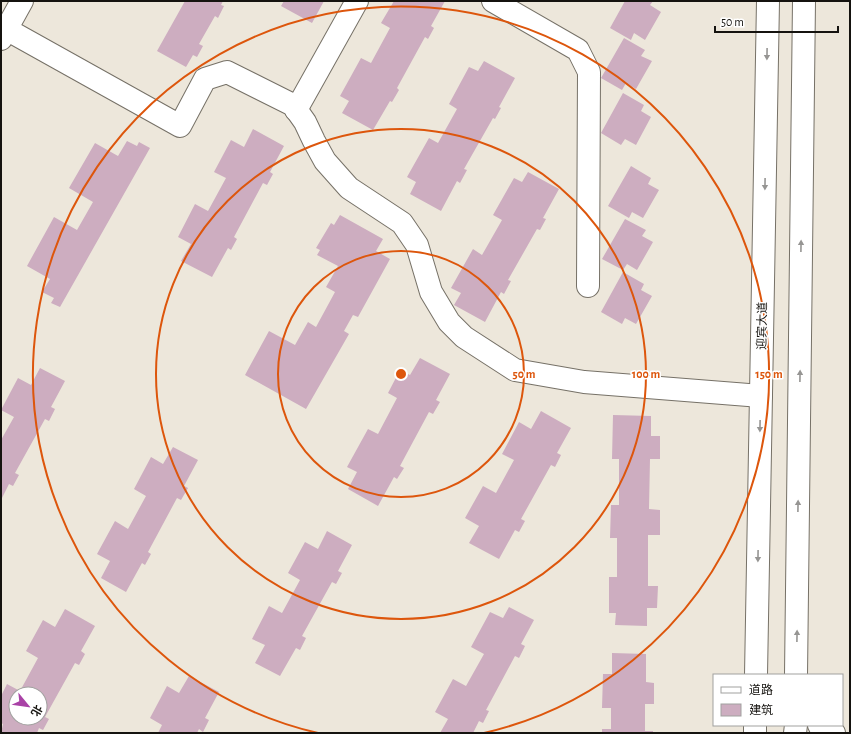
<svg xmlns="http://www.w3.org/2000/svg" width="851" height="734" viewBox="0 0 851 734" font-family="'Alegreya Sans','Noto Sans SC',sans-serif">
  <style>
    .building { fill: #cdadc0; fill-rule: evenodd }
    .lines { fill: none; stroke-linecap: round; stroke-linejoin: round }
    .minor-casing { stroke: #767167; stroke-width: 24 }
    .major-casing { stroke: #767167; stroke-width: 24 }
    .minor { stroke: #fff; stroke-width: 22 }
    .major { stroke: #fff; stroke-width: 22 }
    .oneway { fill: #969593 }
    .ring { fill: none; stroke: #dd560c; stroke-width: 2 }
    .labels { text-anchor: middle; dominant-baseline: central; stroke-width: 3; stroke-linejoin: round; paint-order: stroke }
    .street-label { font-size: 12px; fill: #15130f; stroke: #fff }
    .centre { fill: #dd560c; stroke: #fff; stroke-width: 2 }
    .ring-label { font-size: 12px; text-anchor: middle; font-weight: bold; fill: #dd560c; stroke: #fff; stroke-width: 3; stroke-linejoin: round; paint-order: stroke }
  </style>
  <rect width="100%" height="100%" fill="#ede7db"/>
  <g class="building">
    <polygon points="185,1 223,1 221,5 224,6 218,18 215,16 199,44 203,46 197,57 193,55 186,67 157,51"/>
    <polygon points="284,1 324,1 312,23 281,6"/>
    <polygon points="394,1 445,1 431,26 434,28 428,39 425,37 397,88 399,90 392,102 390,101 373,130 342,113 349,101 340,96 361,58 371,63 390,28 381,23"/>
    <polygon points="625,1 653,1 650,5 661,12 645,40 634,33 631,40 610,28"/>
    <polygon points="624,38 645,50 641,56 652,61 636,89 626,83 622,90 601,78"/>
    <polygon points="484,61 515,78 499,107 501,108 495,119 493,118 464,169 467,170 460,183 457,181 441,211 410,194 416,182 407,177 429,138 438,143 457,109 449,104 469,67 478,71"/>
    <polygon points="623,93 644,105 641,111 651,117 636,145 625,139 621,145 601,133"/>
    <polygon points="253,129 284,146 270,172 273,174 267,185 263,183 234,237 237,239 231,250 228,248 212,277 181,261 191,244 178,237 195,204 208,211 226,178 214,172 231,140 244,147"/>
    <polygon points="127,141 137,146 139,142 150,148 60,307 51,303 54,298 42,292 50,279 27,266 54,217 77,230 93,202 69,188 95,143 118,156"/>
    <polygon points="631,166 651,178 648,184 659,190 643,218 632,212 629,218 608,206"/>
    <polygon points="528,172 559,189 543,218 546,219 540,230 537,229 508,280 511,281 504,294 501,292 485,322 454,305 461,293 451,288 473,249 482,255 502,220 493,215 514,178 522,182"/>
    <polygon points="340,215 383,239 376,251 390,259 358,317 353,315 344,331 349,334 306,409 245,375 269,331 295,345 308,322 316,327 335,292 326,287 338,266 317,255 320,250 316,248 331,223 334,225"/>
    <polygon points="625,219 646,230 642,236 653,242 637,270 627,264 623,270 602,259"/>
    <polygon points="623,272 644,284 641,290 652,296 636,324 625,318 622,324 601,312"/>
    <polygon points="420,358 450,374 436,400 440,402 433,414 429,412 400,466 404,468 397,479 394,477 378,506 348,489 357,472 347,467 368,429 378,434 397,398 388,393 400,370 410,375"/>
    <polygon points="40,368 65,381 51,407 55,409 49,421 45,419 15,473 19,475 13,486 9,484 1,500 1,440 14,417 1,410 18,378 31,385"/>
    <polygon points="541,411 571,428 557,453 561,455 555,467 551,465 521,519 525,521 519,532 515,530 499,559 469,543 479,526 465,518 483,486 496,493 514,460 502,454 519,422 531,429"/>
    <polygon points="613,415 651,416 651,436 660,436 660,459 650,459 649,509 660,510 660,535 648,535 648,586 658,586 657,608 647,608 647,626 615,625 616,613 609,613 609,577 617,577 617,538 610,538 611,505 619,505 619,459 612,459"/>
    <polygon points="173,447 198,460 184,486 188,488 181,500 177,498 148,552 151,554 145,565 142,563 126,592 101,578 110,561 97,554 115,521 128,529 146,496 134,489 151,457 163,464"/>
    <polygon points="327,531 352,545 338,571 342,573 336,584 332,582 302,636 306,638 300,650 296,648 280,676 255,663 265,645 252,639 269,606 282,613 300,580 288,573 305,542 318,549"/>
    <polygon points="509,607 534,620 521,644 525,646 519,658 515,656 486,710 489,711 483,723 479,721 473,733 440,733 448,719 435,712 453,679 466,686 484,654 471,647 490,612 503,618"/>
    <path d="M 65,609 L 95,626 L 81,651 L 85,654 L 79,665 L 75,663 L 45,717 L 49,719 L 43,730 L 39,728 L 37,733 L 1,733 L 3,724 L 1,723 L 1,696 L 7,684 L 20,691 L 38,658 L 26,651 L 43,620 L 55,627 ZM 16,694 L 40,694 L 40,718 L 16,718 Z"/>
    <polygon points="612,653 646,654 646,682 654,683 654,704 645,704 645,731 653,731 653,733 602,733 602,729 611,729 611,708 602,708 603,674 612,674"/>
    <polygon points="189,676 219,692 205,718 209,720 203,732 199,729 197,733 158,733 162,725 150,718 167,686 179,693"/>
  </g>
  <g class="lines">
    <defs>
      <g id="minor">
        <polyline points="493,1 578,50 589,72 588,286"/>
        <polyline points="6,29 180,126 205,79 227,72 293,105 305,122 314,141 325,161 349,188 402,223 417,245 431,292 449,322 464,337 515,370 584,382 761,396"/>
        <polyline points="1,39 22,1"/>
        <polyline points="296,110 357,1"/>
        <polyline points="819,725 834,733"/>
      </g>
      <g id="major">
        <polyline points="756,675 768,1"/>
        <polyline points="796,675 804,1"/>
        <polyline points="755,733 755,725"/>
        <polyline points="795,733 796,725"/>
      </g>
    </defs>
    <use href="#minor" class="minor-casing"/>
    <use href="#major" class="major-casing"/>
    <use href="#minor" class="minor"/>
    <use href="#major" class="major"/>
  </g>
  <defs><path id="oneway-solid" d="M-6-.8H1V-3.2L6.5 0L1 3.2V.8H-6Z"/></defs>
  <g class="oneway">
    <use href="#oneway-solid" transform="translate(767 54) rotate(91)"/>
    <use href="#oneway-solid" transform="translate(765 184) rotate(91)"/>
    <use href="#oneway-solid" transform="translate(801 246) rotate(-89)"/>
    <use href="#oneway-solid" transform="translate(800 376) rotate(-89)"/>
    <use href="#oneway-solid" transform="translate(760 426) rotate(91)"/>
    <use href="#oneway-solid" transform="translate(798 506) rotate(-89)"/>
    <use href="#oneway-solid" transform="translate(758 556) rotate(91)"/>
    <use href="#oneway-solid" transform="translate(797 636) rotate(-89)"/>
  </g>
  <g class="ring">
    <circle cx="401" cy="374" r="123"/>
    <circle cx="401" cy="374" r="245"/>
    <path d="M318 733A368 368 0 1 1 484 733"/>
  </g>
  <g class="labels">
    <g class="street-label">
      <text transform="translate(762 326) rotate(-89)">迎宾大道</text>
    </g>
  </g>
  <circle cx="401" cy="374" r="6" class="centre"/>
  <g class="ring-label">
    <text x="524" y="378">50 m</text>
    <text x="646" y="378">100 m</text>
    <text x="769" y="378">150 m</text>
  </g>
  <rect width="851" height="734" fill="none" stroke="#15130f" stroke-width="4"/>
  <rect x="713" y="674" width="130" height="52" fill="#ffffff" stroke="#a1a19f"/>
  <rect x="721" y="687" width="20" height="6" fill="#ffffff" stroke="#a1a19f"/>
  <text x="749" y="694" font-size="12" fill="#15130f">道路</text>
  <rect x="721" y="704" width="20" height="12" fill="#cdadc0" stroke="#a1a19f"/>
  <text x="749" y="714" font-size="12" fill="#15130f">建筑</text>
  <g transform="translate(28 706) rotate(119)"><circle r="19" fill="#ffffff" stroke="#a1a19f"/>
  <path d="M0-3L7 15L0 10L-7 15Z" fill="#a942a6"/>
  <text y="-6" font-size="11" font-weight="bold" text-anchor="middle" fill="#15130f">北</text>
  </g>
  <path d="M715 26v6h123v-6" fill="none" stroke="#15130f" stroke-width="2"/>
  <text x="721" y="26" font-size="12" fill="#15130f" stroke="#ffffff" stroke-width="3" paint-order="stroke">50 m</text>
</svg>
